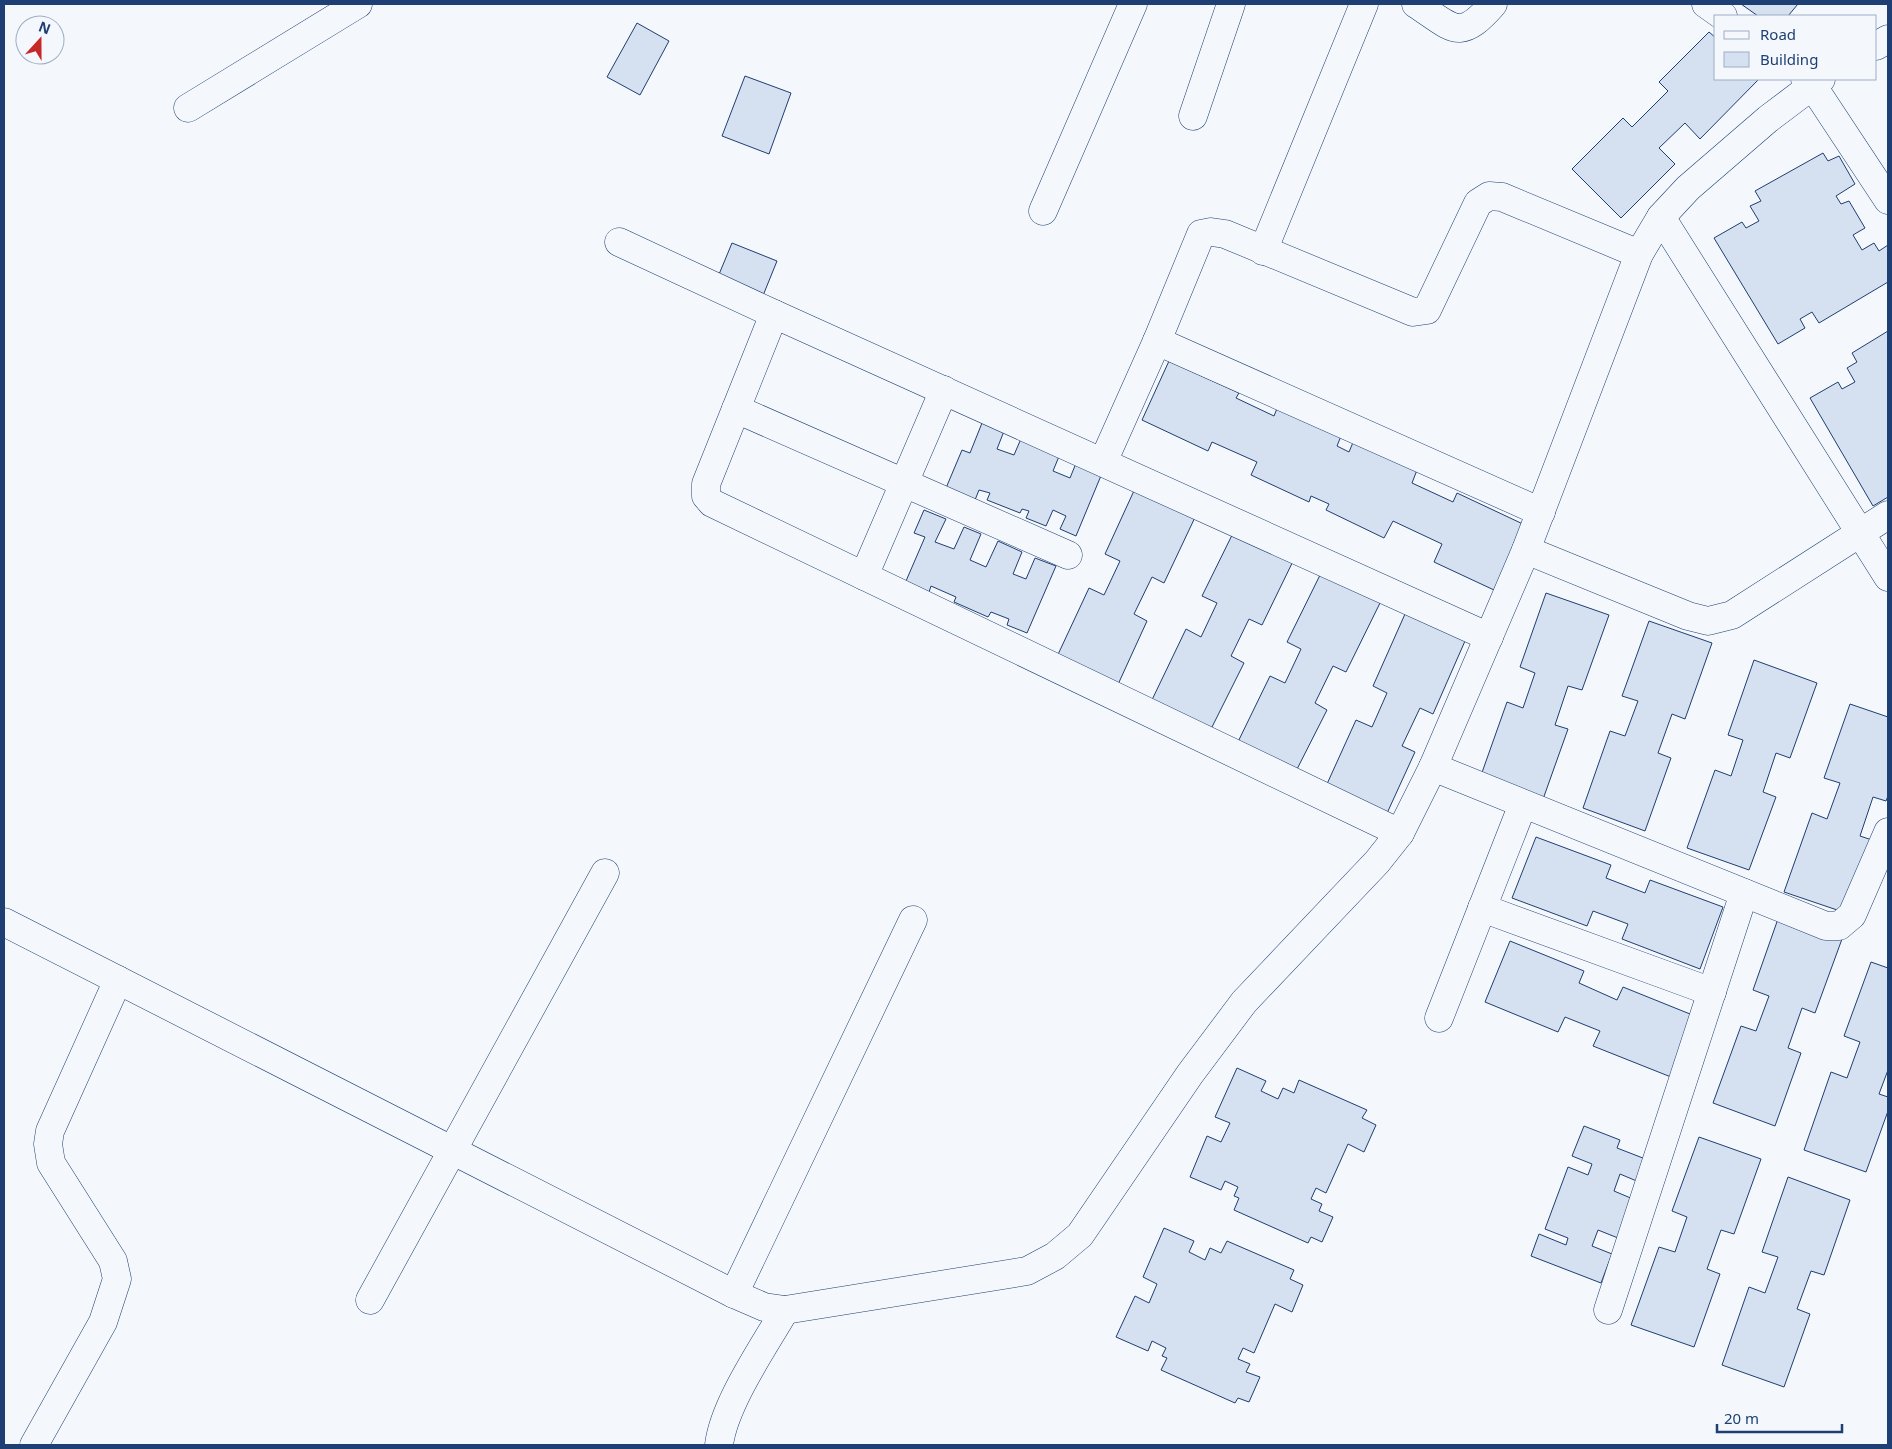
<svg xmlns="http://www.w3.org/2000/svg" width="1892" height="1449" viewBox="0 0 1892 1449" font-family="'Noto Sans',sans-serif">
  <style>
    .building { fill: #d5e0f0; stroke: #1d3f73 }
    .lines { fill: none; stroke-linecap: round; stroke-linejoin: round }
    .minor-casing { stroke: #1d3f73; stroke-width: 29 }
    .minor { stroke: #f4f7fb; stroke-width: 28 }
  </style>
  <rect width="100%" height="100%" fill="#f4f7fb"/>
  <g class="building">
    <polygon points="1741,4 1798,4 1788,16 1758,16"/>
    <polygon points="637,23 669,41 640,95 607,77"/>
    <polygon points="1709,32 1716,38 1716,79 1756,79 1758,80 1700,139 1685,123 1659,148 1675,164 1621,218 1572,169 1623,118 1632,127 1668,91 1659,82"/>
    <polygon points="745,76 791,93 769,154 722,136"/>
    <polygon points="1823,153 1828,161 1839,156 1855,184 1836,196 1841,204 1849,201 1865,228 1853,235 1862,250 1874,243 1879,251 1888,245 1888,282 1819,323 1812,312 1800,319 1805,328 1778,344 1714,238 1742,222 1746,228 1759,221 1750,206 1761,201 1755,191"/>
    <polygon points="732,243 777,261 760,303 715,284"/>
    <polygon points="1888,331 1888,497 1873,506 1810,398 1838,382 1842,389 1855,382 1847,368 1857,362 1852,353"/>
    <polygon points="1169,361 1239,393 1236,398 1274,416 1278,406 1341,436 1337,446 1349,452 1354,440 1417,470 1412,483 1453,502 1457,493 1525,525 1494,590 1434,562 1442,544 1393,521 1384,538 1326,510 1329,504 1311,496 1309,502 1251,475 1257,462 1212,442 1208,451 1142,420"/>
    <polygon points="984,418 1006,426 997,449 1014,455 1023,434 1062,449 1053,471 1070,478 1079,456 1105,466 1076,536 1060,529 1066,516 1053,510 1046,526 1026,518 1029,511 1022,509 1020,513 987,500 990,493 979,490 975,500 946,488 962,450 970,453"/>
    <polygon points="1138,482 1198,511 1164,583 1152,577 1134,614 1147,621 1115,691 1054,663 1089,588 1104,595 1120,561 1105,554"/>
    <polygon points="924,510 946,519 935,542 954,549 964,527 981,534 970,560 986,567 998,541 1022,552 1013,574 1026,579 1035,558 1056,566 1027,633 1007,625 1009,619 991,612 988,617 954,602 956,597 931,586 929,592 906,581 925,537 914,533"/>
    <polygon points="1237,525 1297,553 1262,625 1249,619 1231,656 1244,663 1209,733 1150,704 1186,629 1201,637 1217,603 1202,596"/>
    <polygon points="1322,571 1381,601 1346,672 1333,666 1315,703 1327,710 1292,779 1234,750 1270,676 1285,683 1301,649 1287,642"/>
    <polygon points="1546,593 1609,615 1582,690 1568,686 1555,725 1568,729 1542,802 1479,781 1507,702 1523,708 1535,673 1520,667"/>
    <polygon points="1405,614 1465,641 1433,714 1420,708 1402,746 1415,752 1383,822 1322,795 1356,720 1372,727 1387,693 1373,686"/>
    <polygon points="1649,621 1712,643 1685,719 1672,714 1658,753 1671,758 1645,831 1583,808 1610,731 1625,736 1638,701 1622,696"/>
    <polygon points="1754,660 1817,683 1790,758 1776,753 1763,792 1776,797 1749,870 1687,848 1715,770 1731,776 1743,740 1728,735"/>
    <polygon points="1850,704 1888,717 1888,796 1886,801 1873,797 1860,836 1872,840 1846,913 1784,892 1812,813 1827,819 1840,783 1824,778"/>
    <polygon points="1536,837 1611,865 1606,878 1645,893 1650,880 1723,907 1700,969 1622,939 1628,924 1593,911 1587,926 1512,898"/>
    <polygon points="1779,916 1842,939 1815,1013 1802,1008 1788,1048 1801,1053 1775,1126 1713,1103 1741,1026 1756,1031 1769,996 1753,990"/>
    <polygon points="1510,941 1584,971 1579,983 1617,1000 1623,987 1695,1016 1671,1077 1593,1046 1600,1031 1565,1017 1558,1032 1485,1002"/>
    <polygon points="1871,962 1888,968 1888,1070 1879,1094 1888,1097 1888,1111 1866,1172 1804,1150 1831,1072 1847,1078 1860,1042 1844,1036"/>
    <polygon points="1237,1068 1266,1081 1261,1091 1278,1099 1283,1088 1294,1093 1299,1080 1367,1110 1362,1118 1376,1125 1364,1152 1348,1144 1326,1193 1316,1188 1311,1199 1322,1204 1319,1211 1333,1217 1322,1242 1311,1237 1308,1243 1234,1210 1239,1198 1234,1196 1238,1187 1225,1181 1221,1190 1190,1177 1207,1136 1221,1142 1230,1123 1215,1117"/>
    <polygon points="1584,1126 1620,1140 1617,1148 1648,1160 1639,1182 1620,1174 1614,1191 1633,1199 1618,1238 1598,1230 1592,1246 1612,1254 1601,1283 1531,1256 1539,1234 1566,1245 1568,1238 1545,1229 1568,1167 1588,1175 1592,1164 1572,1156"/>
    <polygon points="1699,1137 1761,1159 1734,1234 1721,1230 1707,1269 1720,1274 1694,1347 1631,1325 1659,1247 1675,1252 1687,1217 1672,1211"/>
    <polygon points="1788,1177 1850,1200 1824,1275 1811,1271 1797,1309 1810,1314 1784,1387 1722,1365 1749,1287 1765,1293 1778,1257 1762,1252"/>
    <polygon points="1164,1228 1194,1241 1189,1252 1205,1260 1210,1248 1221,1253 1227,1241 1294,1270 1290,1279 1303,1285 1292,1312 1275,1304 1254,1353 1243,1348 1238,1359 1250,1364 1246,1372 1260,1377 1249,1402 1238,1398 1235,1403 1161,1370 1167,1358 1162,1356 1166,1348 1152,1341 1148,1351 1116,1337 1135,1296 1149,1303 1157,1284 1143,1277"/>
  </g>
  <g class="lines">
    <defs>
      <g id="minor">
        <path d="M 1416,4 C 1453,28 1459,43 1493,4"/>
        <polyline points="1706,4 1723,16"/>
        <polyline points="1876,46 1888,39"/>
        <polyline points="1805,79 1812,85 1888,200"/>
        <polyline points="188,108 358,4"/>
        <polyline points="1193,116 1231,4"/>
        <polyline points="1043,211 1133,4"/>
        <polyline points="1661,217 1888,577"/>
        <polyline points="619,242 774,314 1489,637"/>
        <polyline points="1263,251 1364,4"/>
        <polyline points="774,314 706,484 706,496 712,503 1400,833"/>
        <polyline points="1157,341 1541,512"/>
        <polyline points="736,409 1068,555"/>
        <polyline points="1103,462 1157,341 1201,234 1211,232 1225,234 1413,312 1427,310 1478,203 1489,196 1502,197 1639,254"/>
        <polyline points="1526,550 1688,616 1708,621 1732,615 1888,515"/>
        <polyline points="864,576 944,390"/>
        <polyline points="1433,767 1826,926 1839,926 1852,915 1888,832"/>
        <polyline points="1482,908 1712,992"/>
        <polyline points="4,922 734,1294 764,1307 785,1310 1027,1271 1055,1256 1080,1235 1190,1074 1244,1002 1377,862 1400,833 1433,767 1526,550 1639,254 1661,217 1688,188 1768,119 1821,79"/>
        <polyline points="1439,1018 1523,804"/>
        <polyline points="734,1294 913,920"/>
        <polyline points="370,1300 605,873"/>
        <polyline points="1608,1310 1744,893"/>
        <polyline points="34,1445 103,1322 117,1279 113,1261 51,1163 48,1144 50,1131 118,980"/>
        <path d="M 719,1445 C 724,1404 763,1348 785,1310"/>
      </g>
    </defs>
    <use href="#minor" class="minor-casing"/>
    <use href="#minor" class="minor"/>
  </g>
  <rect width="1892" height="1449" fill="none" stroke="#1d3f73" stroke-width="10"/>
  <rect x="1714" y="15" width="162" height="65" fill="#f4f7fb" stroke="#9eadc5"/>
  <rect x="1724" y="31" width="25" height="8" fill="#f4f7fb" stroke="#9eadc5"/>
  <text x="1760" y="40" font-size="15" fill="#1d3f73">Road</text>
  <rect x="1724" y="52" width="25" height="15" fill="#d5e0f0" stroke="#9eadc5"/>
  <text x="1760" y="65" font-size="15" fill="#1d3f73">Building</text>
  <g transform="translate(40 40) rotate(21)"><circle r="24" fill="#f4f7fb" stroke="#9eadc5"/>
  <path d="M0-4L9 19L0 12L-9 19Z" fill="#c62828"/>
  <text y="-8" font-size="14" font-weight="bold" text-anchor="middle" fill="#1d3f73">N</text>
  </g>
  <path d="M1717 1424v8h125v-8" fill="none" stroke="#1d3f73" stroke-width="2.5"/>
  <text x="1724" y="1424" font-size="15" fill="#1d3f73" stroke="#f4f7fb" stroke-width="4" paint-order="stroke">20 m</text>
</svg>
